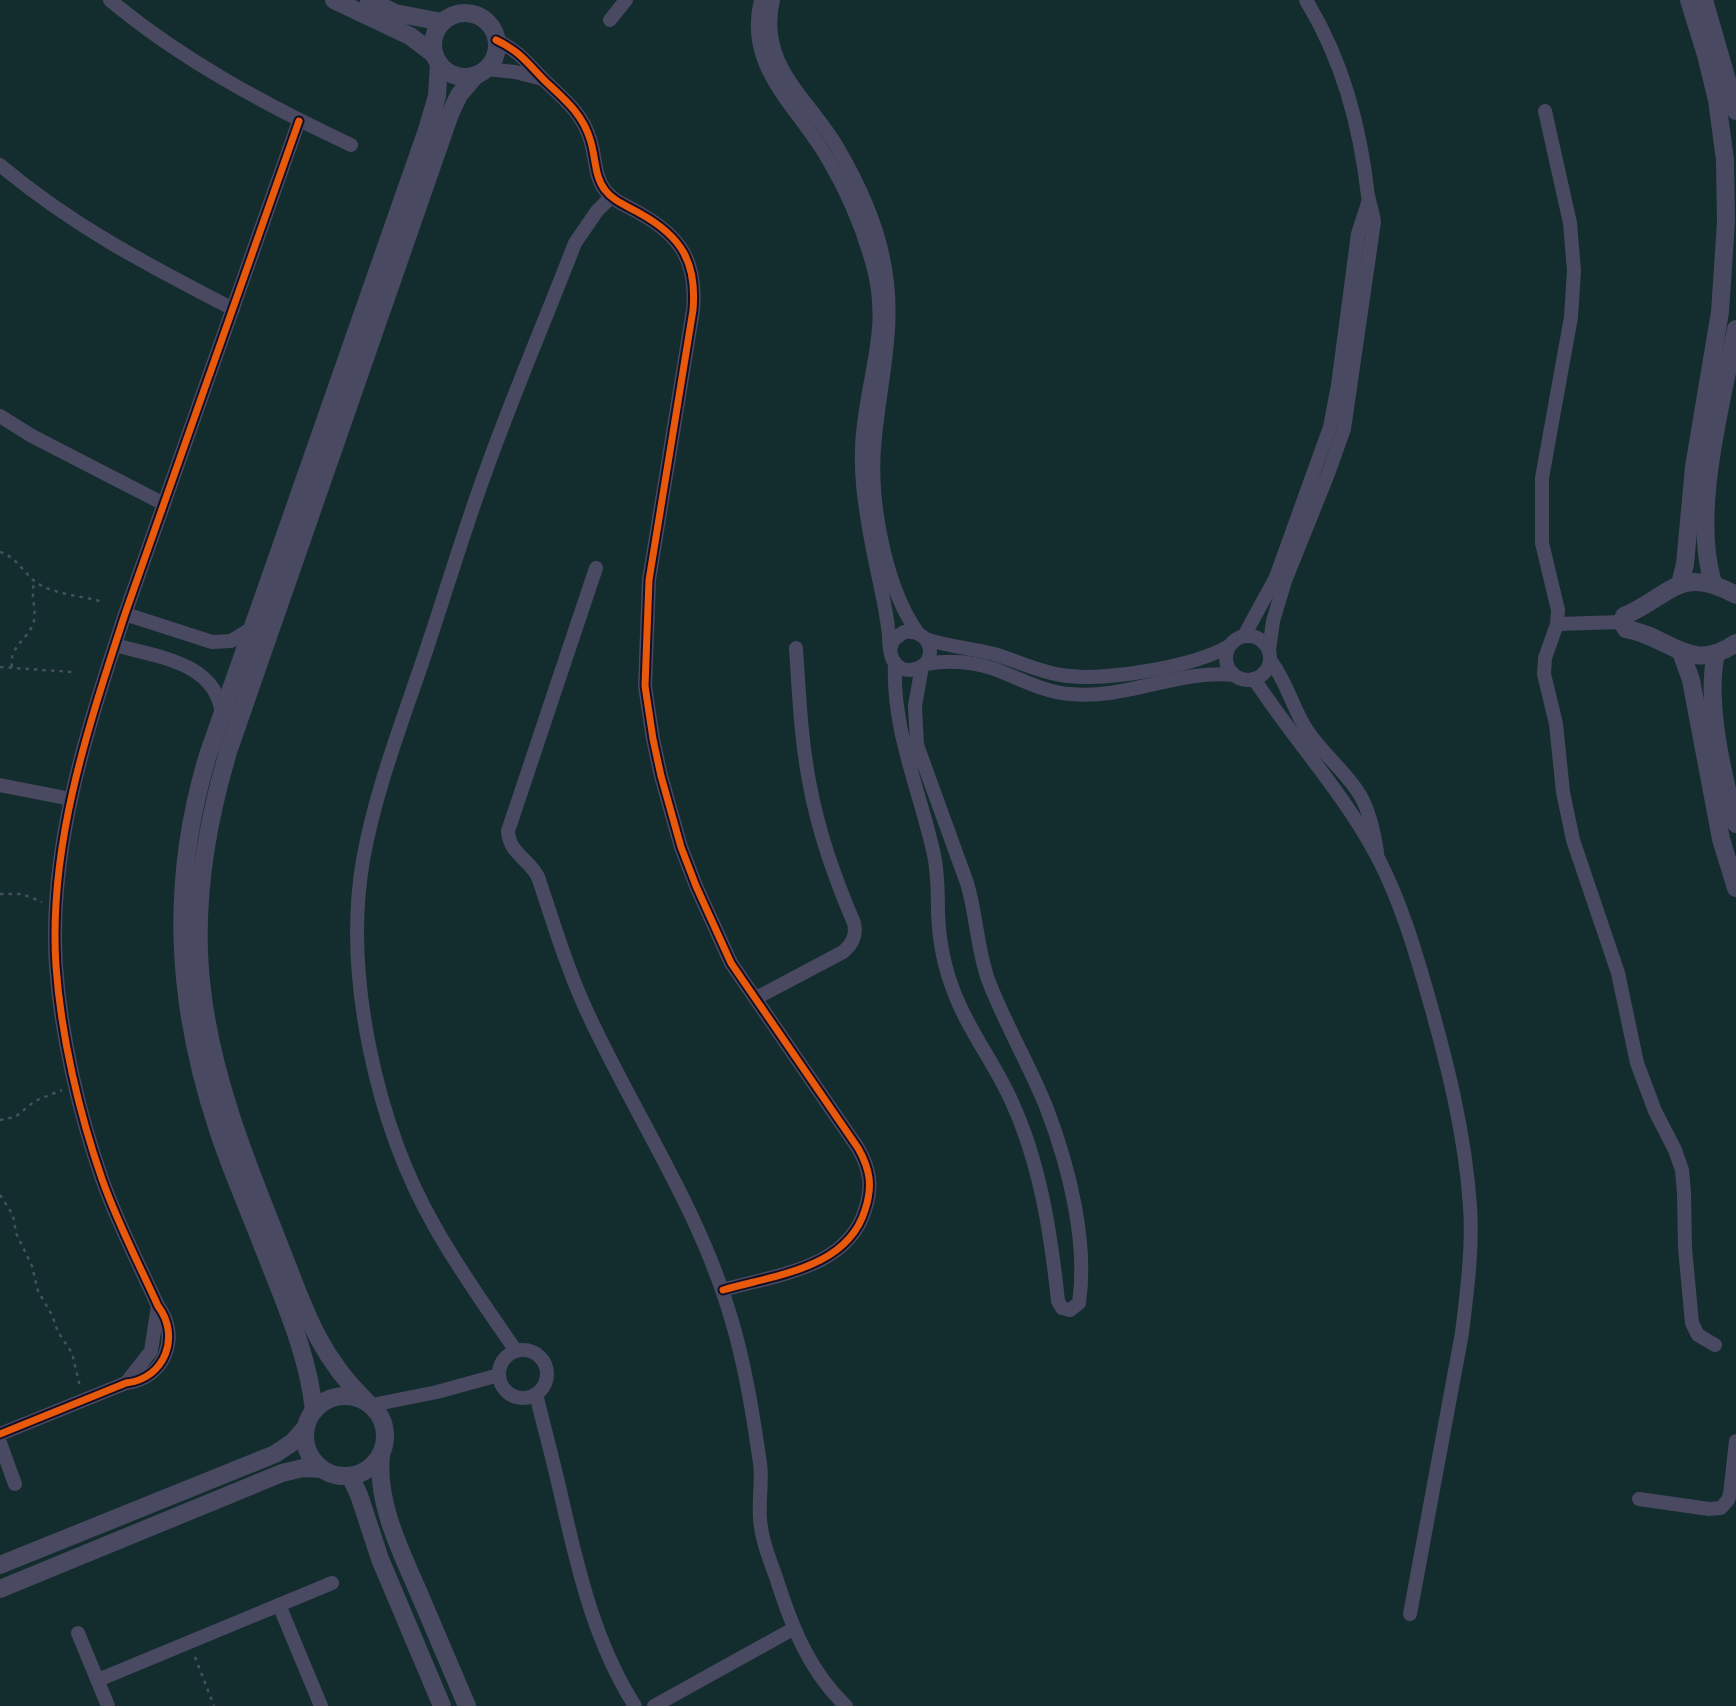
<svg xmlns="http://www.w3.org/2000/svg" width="1736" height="1706" viewBox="0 0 1736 1706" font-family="Montserrat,sans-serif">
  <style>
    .green { fill: #132c2d }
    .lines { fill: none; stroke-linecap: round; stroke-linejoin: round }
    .path { stroke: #44505f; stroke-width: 2.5; stroke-dasharray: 3.5 5; stroke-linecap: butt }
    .minor { stroke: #4a4962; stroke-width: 14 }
    .tertiary { stroke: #4a4962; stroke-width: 18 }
    .cycleway-casing { stroke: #130f26; stroke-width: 11 }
    .cycleway { stroke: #e8590c; stroke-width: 7 }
  </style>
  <rect width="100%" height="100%" fill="#161421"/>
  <rect class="green" x="0" y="0" width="1736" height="1706"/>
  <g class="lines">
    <g class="path">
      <path d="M 0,552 C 17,557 23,573 37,583 C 54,594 81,596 100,601"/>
      <polyline points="0,667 72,672"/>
      <path d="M 12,667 C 9,646 26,642 33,624 C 38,610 29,595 35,581"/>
      <polyline points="0,894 22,894 42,902"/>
      <polyline points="0,1120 15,1117 35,1101 62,1090"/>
      <polyline points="0,1195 13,1215 16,1233 32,1266 38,1291 52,1315 58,1332 72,1353 80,1387"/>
      <polyline points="195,1657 214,1706"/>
    </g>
    <g class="minor">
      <path d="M 110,0 C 182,60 266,105 351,145"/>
      <path d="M 761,0 C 744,68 797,105 828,159 C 847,191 862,226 872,262 C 890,323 871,365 864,424 C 858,467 865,508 873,550 C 878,576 885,602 888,628 C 890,638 888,651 893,660 C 897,668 906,672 915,669 C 940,663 932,628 904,632 L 893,640 L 891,647"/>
      <path d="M 773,0 C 758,64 806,96 836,145 C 856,179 875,218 883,258 C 897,321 881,375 875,437 C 868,496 884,584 917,632"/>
      <polyline points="610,20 626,0"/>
      <path d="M 496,40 C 521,52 527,63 545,81 C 564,99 582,113 590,139 C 596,157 594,176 605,190 C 614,202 628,206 641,214 C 682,237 697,263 693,310 L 649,580 L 645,686 L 653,739 L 661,776 L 681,847 L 696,886 L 731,963 L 858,1148 C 870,1169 873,1186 865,1210 C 847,1269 774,1275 723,1290"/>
      <polyline points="486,69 515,72 543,79"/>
      <polyline points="1545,111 1570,223 1574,271 1571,317 1542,478 1542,543 1558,610 1557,624 1545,658 1544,674 1556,724 1563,792 1573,840 1618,973 1637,1063 1655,1111 1675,1150 1682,1170 1684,1193 1685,1248 1692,1323 1698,1335 1715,1345"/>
      <path d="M 0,165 C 74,227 148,265 233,309"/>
      <polyline points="0,416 32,436 164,504"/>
      <path d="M 596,568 L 508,831 C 509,853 529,859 538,877 C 554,924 568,972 589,1016 C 636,1117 700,1211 731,1318 C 745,1364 753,1415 760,1463 C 763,1484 757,1506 761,1527 C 763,1544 770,1561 776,1577 C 791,1625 809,1671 846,1706"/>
      <polyline points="125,614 212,642 231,641 254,627"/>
      <polyline points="1557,624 1622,622"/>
      <circle cx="1248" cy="658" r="22"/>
      <polyline points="1244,636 1276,577 1330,427 1338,385 1358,234 1369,200"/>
      <path d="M 926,639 C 949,647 972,648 994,654 C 1017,661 1038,671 1061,675 C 1103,682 1193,667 1229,646"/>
      <path d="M 115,645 C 157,657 217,662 222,715"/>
      <path d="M 1269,650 L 1273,621 L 1285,581 L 1328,474 L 1344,429 L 1374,222 C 1373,213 1370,205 1368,196 C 1360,126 1343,61 1306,0"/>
      <path d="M 1270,660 C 1286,680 1292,706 1305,727 C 1320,752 1345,770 1360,795 C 1370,812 1374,832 1377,852"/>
      <path d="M 895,663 C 892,731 920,790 934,855 C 938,874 938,894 938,913 C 939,940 944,967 954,992 C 968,1030 994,1062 1011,1100 C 1040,1162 1051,1234 1058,1301 L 1062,1308 L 1070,1310 L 1079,1303 C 1088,1242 1069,1167 1047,1109 C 1030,1066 1006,1026 989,982 C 977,951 977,916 967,883 L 917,745 L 915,706 L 922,666"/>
      <path d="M 925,664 C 948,660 972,661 994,669 C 1019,678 1043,692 1070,694 C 1125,700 1180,669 1234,675"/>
      <path d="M 1254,679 C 1294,740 1344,793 1378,858 C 1400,900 1414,947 1427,992 C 1447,1062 1465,1133 1470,1206 C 1473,1248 1467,1291 1462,1333 L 1410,1614"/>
      <polyline points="0,785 71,799"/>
      <path d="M 756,998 L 843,952 C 852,944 857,936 854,923 C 835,879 819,834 810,786 C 801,741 799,694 796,648"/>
      <circle cx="523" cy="1374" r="24"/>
      <path d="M 516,1351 C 488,1310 459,1270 435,1227 C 377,1126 343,976 363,860 C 376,787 405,715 428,645 C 447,588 464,531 484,476 C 512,397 545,321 575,243 L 597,211 L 611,197"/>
      <polyline points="126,1383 151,1351 158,1306"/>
      <path d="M 536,1394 C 545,1431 555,1467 563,1504 C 579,1574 596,1645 635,1706"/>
      <polyline points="372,1405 437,1392 499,1375"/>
      <path d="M 0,1434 L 126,1383 C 165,1379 181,1336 158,1306 C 139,1264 117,1222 102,1179 C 79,1113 61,1036 56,966 C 48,846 88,727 125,614 L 299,121"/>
      <polyline points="0,1443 15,1484"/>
      <polyline points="1639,1499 1709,1509 1721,1508 1728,1500 1730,1494 1736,1441"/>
      <polyline points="279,1605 321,1706"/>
      <polyline points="78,1633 108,1706"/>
      <polyline points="98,1680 332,1583"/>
      <polyline points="654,1706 793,1629"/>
    </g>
    <g class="tertiary">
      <polyline points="334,0 410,36 435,55"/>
      <polyline points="369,0 395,13 442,22"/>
      <polyline points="1704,0 1736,111"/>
      <circle cx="465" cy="45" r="32"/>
      <path d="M 1713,583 C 1691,512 1722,402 1736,329"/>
      <polyline points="1680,584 1685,564 1694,467 1720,312 1726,222 1725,160 1717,100 1706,55 1689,0"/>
      <path d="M 1736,595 C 1680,564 1672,595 1624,616 L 1622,622 L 1626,629 C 1670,636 1690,675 1736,643"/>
      <polyline points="1681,652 1691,680 1721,839 1736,888"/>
      <path d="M 1716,654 C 1705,702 1723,776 1736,824"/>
      <circle cx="345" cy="1436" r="40"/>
      <path d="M 365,1400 C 315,1352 302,1301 277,1239 C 245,1159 212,1076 202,990 C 192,908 205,828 229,749 L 450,114 L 459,95 L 476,75"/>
      <path d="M 314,1411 C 308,1351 281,1295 260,1239 C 246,1203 230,1167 218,1130 C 176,1003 169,883 208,755 L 427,130 L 437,96 L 439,63"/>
      <path d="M 381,1455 C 376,1505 402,1553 421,1598 C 436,1634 452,1670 467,1706"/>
      <polyline points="350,1476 359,1495 380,1559 442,1706"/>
      <polyline points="0,1565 275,1454 293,1442 306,1427"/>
      <polyline points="0,1589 282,1473 303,1468 322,1469"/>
    </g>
    <defs>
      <g id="cycleway">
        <path d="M 496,40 C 521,52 527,63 545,81 C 564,99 582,113 590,139 C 596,157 594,176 605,190 C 614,202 628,206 641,214 C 682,237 697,263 693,310 L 649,580 L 645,686 L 653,739 L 661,776 L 681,847 L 696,886 L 731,963 L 858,1148 C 870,1169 873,1186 865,1210 C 847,1269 774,1275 723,1290"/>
        <path d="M 0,1434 L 126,1383 C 165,1379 181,1336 158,1306 C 139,1264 117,1222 102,1179 C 79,1113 61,1036 56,966 C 48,846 88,727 125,614 L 299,121"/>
      </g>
    </defs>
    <use href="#cycleway" class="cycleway-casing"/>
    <use href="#cycleway" class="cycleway"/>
  </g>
</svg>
